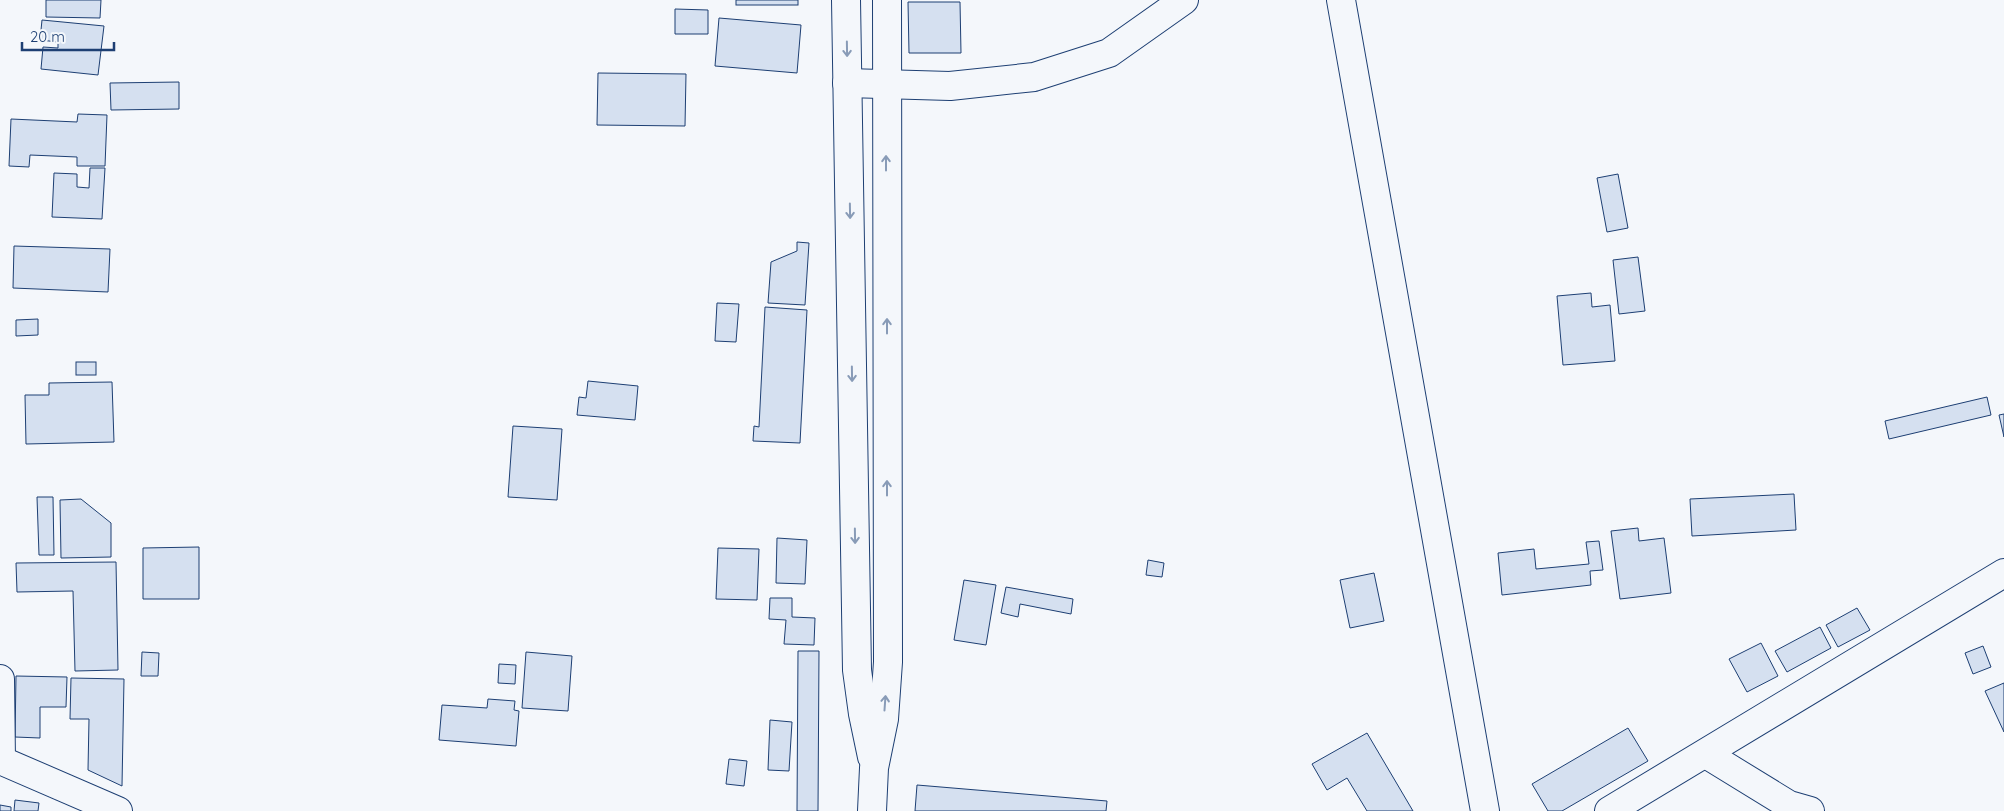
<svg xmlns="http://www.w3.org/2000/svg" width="2004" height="811" viewBox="0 0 2004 811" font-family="Quicksand,sans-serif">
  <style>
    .building { fill: #d5e0f0; stroke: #1d3f73 }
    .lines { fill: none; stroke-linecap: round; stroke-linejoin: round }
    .minor-casing { stroke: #1d3f73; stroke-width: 30 }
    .major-casing { stroke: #1d3f73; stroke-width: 30 }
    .minor { stroke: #f4f7fb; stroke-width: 28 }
    .major { stroke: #f4f7fb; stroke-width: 28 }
    .oneway { stroke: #889bb7 }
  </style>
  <rect width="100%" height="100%" fill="#f4f7fb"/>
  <g class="building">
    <polygon points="46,0 101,0 100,18 46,17"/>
    <rect x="736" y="0" width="62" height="5"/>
    <polygon points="908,2 960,2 961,53 909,53"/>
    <polygon points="675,9 708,10 708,34 675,34"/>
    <polygon points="719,18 801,25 797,73 715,66"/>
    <polygon points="42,20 104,26 98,75 41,69 43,47 58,48 58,42 40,40"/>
    <polygon points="598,73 686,74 685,126 597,125"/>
    <polygon points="179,82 179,109 111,110 110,83"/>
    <polygon points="78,114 107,115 105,166 77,166 77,157 30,155 29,167 9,166 11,119 77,122"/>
    <polygon points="90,168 105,168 102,219 52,217 54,173 77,174 77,187 89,188"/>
    <polygon points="1618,174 1628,228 1607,232 1597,178"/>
    <polygon points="797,242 809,243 805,305 768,303 771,262 797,251"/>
    <polygon points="14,246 110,249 108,292 13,288"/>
    <polygon points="1638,257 1645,311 1619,314 1613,260"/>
    <polygon points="1591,293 1592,307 1610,305 1615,361 1563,365 1557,296"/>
    <polygon points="717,303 739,304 736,342 715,341"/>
    <polygon points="765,307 807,310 800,443 753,441 754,426 759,427"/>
    <polygon points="38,319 38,335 16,336 16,320"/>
    <rect x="76" y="362" width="20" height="13"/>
    <polygon points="588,381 638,386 635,420 577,415 579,397 586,398"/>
    <polygon points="112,382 114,442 26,444 25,395 49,395 49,383"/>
    <polygon points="1987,397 1991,415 1889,439 1885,421"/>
    <polygon points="2004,414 2004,437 1999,415"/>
    <polygon points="513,426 562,429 557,500 508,497"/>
    <polygon points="1794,494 1796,530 1692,536 1690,499"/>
    <polygon points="37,497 53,497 54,555 39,555"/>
    <polygon points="81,499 111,523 111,557 61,558 60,500"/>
    <polygon points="1638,528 1639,541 1664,538 1671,593 1620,599 1611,531"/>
    <polygon points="777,538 807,540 805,584 776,583"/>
    <polygon points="1599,541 1603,570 1590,571 1591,585 1502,595 1498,553 1534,549 1536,569 1589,564 1586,542"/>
    <polygon points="199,547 199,599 143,599 143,548"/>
    <polygon points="718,548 759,549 757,600 716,599"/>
    <polygon points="1148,560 1164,563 1162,577 1146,575"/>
    <polygon points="116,562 118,670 75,671 73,591 17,592 16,563"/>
    <polygon points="1374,573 1384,621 1350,628 1340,580"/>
    <polygon points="964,580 996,585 986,645 954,640"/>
    <polygon points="1006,587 1073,599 1071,614 1020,604 1018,617 1001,613"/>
    <polygon points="770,598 792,598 792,617 815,618 814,645 784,644 786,620 769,619"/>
    <polygon points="1857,608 1870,630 1838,647 1826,625"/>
    <polygon points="1820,627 1831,648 1787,672 1775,651"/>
    <polygon points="1761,643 1778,676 1747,692 1729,659"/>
    <polygon points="1983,646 1991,667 1973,674 1965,653"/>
    <polygon points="798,651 819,651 818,811 797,811"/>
    <polygon points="142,652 159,653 158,676 141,676"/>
    <polygon points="526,652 572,656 568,711 522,708"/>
    <polygon points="499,664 516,665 515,684 498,683"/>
    <polygon points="16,676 67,677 66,707 40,707 40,738 15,737"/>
    <polygon points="71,678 124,679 122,786 88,770 89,719 70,719"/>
    <polygon points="2004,683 2004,732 1985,691"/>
    <polygon points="488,699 515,701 514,710 519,711 516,746 439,740 442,705 487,708"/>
    <polygon points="770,720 792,722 789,771 768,770"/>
    <polygon points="1628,728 1648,761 1562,811 1548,811 1532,784"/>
    <polygon points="1367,733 1413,811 1367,811 1347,778 1327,790 1312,764"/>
    <polygon points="729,759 747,761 744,786 726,784"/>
    <polygon points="917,785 1107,801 1106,811 915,811"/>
    <polygon points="15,800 39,803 38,811 14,811"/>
    <polygon points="0,805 11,807 11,811 0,811"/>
  </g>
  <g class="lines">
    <defs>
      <g id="minor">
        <polyline points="1341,0 1485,811"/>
        <polyline points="847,83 950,86 1034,77 1109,53 1184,0"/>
        <polyline points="0,679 1,761"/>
        <polyline points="1706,754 1789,805 1810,811"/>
        <polyline points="0,760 118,811"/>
      </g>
      <g id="major">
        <polyline points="846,0 857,670 863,714 872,757"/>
        <polyline points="872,811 874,768 884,719 888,662 887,0"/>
        <polyline points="1609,811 2004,573"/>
      </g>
    </defs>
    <use href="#minor" class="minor-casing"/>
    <use href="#major" class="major-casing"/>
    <use href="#minor" class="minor"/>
    <use href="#major" class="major"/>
  </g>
  <defs><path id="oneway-shaft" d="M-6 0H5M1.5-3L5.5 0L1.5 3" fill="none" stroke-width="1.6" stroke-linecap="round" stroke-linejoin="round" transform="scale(1.25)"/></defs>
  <g class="oneway">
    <use href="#oneway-shaft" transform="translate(847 49) rotate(89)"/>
    <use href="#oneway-shaft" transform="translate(886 163) rotate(-90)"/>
    <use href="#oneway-shaft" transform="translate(850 211) rotate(89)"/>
    <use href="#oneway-shaft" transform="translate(887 326) rotate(-90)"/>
    <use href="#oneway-shaft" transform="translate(852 374) rotate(89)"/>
    <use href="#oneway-shaft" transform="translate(887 488) rotate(-90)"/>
    <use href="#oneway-shaft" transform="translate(855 536) rotate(89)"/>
    <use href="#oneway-shaft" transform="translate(885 703) rotate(-86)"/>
  </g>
  <path d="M22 42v8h92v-8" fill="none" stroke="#1d3f73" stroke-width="2.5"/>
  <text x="30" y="42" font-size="15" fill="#1d3f73" stroke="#f4f7fb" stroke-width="4" paint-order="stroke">20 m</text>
</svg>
